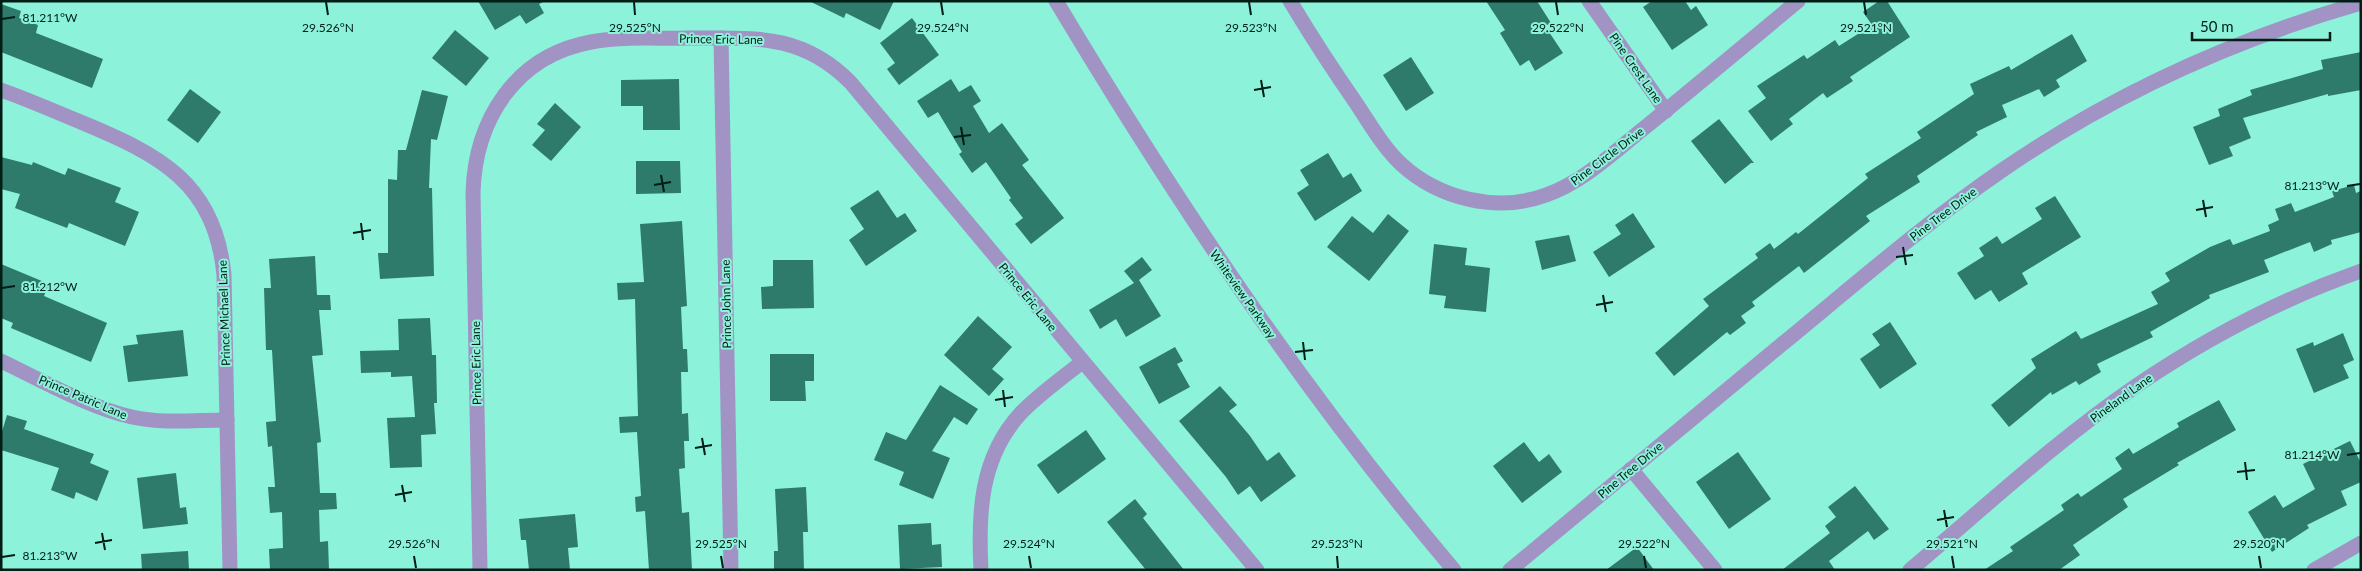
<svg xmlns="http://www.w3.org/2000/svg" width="2362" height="571" viewBox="0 0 2362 571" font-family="Lato,sans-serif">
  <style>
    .building { fill: #2e7b6b }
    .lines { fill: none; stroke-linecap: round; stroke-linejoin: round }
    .minor { stroke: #a194c5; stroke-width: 15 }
    .ticks { fill: none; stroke: #001d16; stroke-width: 2 }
    .labels { text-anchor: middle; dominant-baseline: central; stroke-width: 4; stroke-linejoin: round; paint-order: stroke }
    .street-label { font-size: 12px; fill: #001d16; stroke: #8cf2da }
    .ticks-label { font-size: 12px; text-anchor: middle; fill: #001d16; stroke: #8cf2da; stroke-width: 4; stroke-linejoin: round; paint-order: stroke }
  </style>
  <rect width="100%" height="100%" fill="#8cf2da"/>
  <g class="building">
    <polygon points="478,1 545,1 539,4 544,13 526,24 520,15 495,30"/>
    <polygon points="809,1 894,1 880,30 846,13 844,18"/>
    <polygon points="1486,1 1537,1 1551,23 1545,26 1563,53 1535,71 1529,60 1520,66 1500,33 1505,30"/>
    <polygon points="1652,1 1685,1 1691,10 1696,6 1708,25 1672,50 1643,7"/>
    <polygon points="1879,1 1887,1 1910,37 1850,77 1853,81 1827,98 1823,93 1789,119 1793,124 1771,141 1748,111 1766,98 1757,86 1804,55 1807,59 1835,40 1839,46 1872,25 1863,12"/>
    <polygon points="1,4 21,11 19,18 38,25 36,33 103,59 92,88 1,52"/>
    <polygon points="912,18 939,55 899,85 887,69 895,63 880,43"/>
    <polygon points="455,30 489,58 466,86 432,58"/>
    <polygon points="2072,34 2087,61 2056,80 2060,87 2044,97 2039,89 2002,105 2007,117 1976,132 1978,135 1917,176 1920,182 1866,216 1870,221 1804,273 1799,266 1752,302 1755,306 1741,316 1746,323 1730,335 1727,332 1674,376 1655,353 1709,306 1703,299 1758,258 1755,254 1770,243 1774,249 1796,232 1798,234 1868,178 1865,174 1921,138 1917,132 1974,94 1970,84 2009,66 2011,70"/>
    <polygon points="2361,52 2361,90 2328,96 2328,94 2243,118 2251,138 2229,147 2233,156 2209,165 2193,127 2220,116 2218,109 2252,95 2250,90 2323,69 2321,60"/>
    <polygon points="1411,57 1434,93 1406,111 1383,75"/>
    <polygon points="679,79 680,130 643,130 643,106 621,106 621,80"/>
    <polygon points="951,79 959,92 971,85 981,101 973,106 989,133 1002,123 1029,160 1022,165 1064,218 1031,244 1015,224 1023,218 1009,200 1011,198 986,162 972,173 959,154 962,152 938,112 928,118 917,101"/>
    <polygon points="190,89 221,112 198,143 167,120"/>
    <polygon points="422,90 448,96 437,140 431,139 429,188 432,188 434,276 380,279 378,253 388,253 388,179 397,180 398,150 406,150"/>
    <polygon points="555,103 581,127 551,161 532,145 545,130 537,124"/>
    <polygon points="1719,119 1754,163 1751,163 1725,184 1691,141"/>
    <polygon points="1328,153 1343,178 1351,173 1362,191 1315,221 1297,193 1309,185 1300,170"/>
    <polygon points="1,157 32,165 33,162 65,175 68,168 121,188 115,202 139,212 125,246 69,223 67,228 15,208 20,194 1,189"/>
    <polygon points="636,161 680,161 681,193 636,194"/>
    <polygon points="2354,185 2356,193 2361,191 2361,232 2331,240 2332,244 2314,252 2310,242 2264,260 2269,272 2209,295 2210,298 2150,332 2153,337 2097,364 2101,372 2079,385 2076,381 2052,395 2051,392 2009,427 1991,405 2036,368 2031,359 2076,331 2081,339 2158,304 2151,292 2170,281 2165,273 2210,247 2230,239 2233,245 2270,231 2268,225 2279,220 2275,209 2291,203 2295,212 2334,197 2332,191"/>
    <polygon points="878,190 897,218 905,213 917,231 866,266 849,240 864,229 850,208"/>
    <polygon points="2055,196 2081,237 2022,273 2028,284 1999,302 1991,290 1975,300 1957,273 1984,256 1979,248 1997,236 2002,244 2042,219 2035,208"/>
    <polygon points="1633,213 1655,247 1609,277 1593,252 1621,234 1615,225"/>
    <polygon points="1388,214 1409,231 1369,281 1327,247 1352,216 1373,233"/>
    <polygon points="682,221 687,306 681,307 683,349 687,349 688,372 681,372 682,414 688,413 689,441 684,441 685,468 679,469 682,513 689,512 692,570 649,570 645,511 636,512 635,497 641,496 637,432 620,433 619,417 638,416 635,299 618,300 617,283 644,282 640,224"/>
    <polygon points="1569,235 1576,261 1542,270 1535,241"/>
    <polygon points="1434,244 1467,248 1465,265 1490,268 1486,312 1444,308 1446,296 1429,294"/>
    <polygon points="315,256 317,295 330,295 331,310 319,310 323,355 312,356 321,442 317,443 320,493 336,493 337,509 319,510 320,542 328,541 329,570 270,570 269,549 283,548 282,512 270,513 268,487 275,487 272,446 268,447 266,422 276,421 272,350 266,350 264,288 271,288 269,259"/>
    <polygon points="1142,257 1152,270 1139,280 1161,316 1126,337 1116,319 1100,329 1089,310 1134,283 1124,271"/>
    <polygon points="773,260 813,260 814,308 762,309 761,287 773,286"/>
    <polygon points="1,264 49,284 44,296 107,323 91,362 11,328 13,323 1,318"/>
    <polygon points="978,316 1012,347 992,369 1004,379 989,396 944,355"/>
    <polygon points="430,318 432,355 436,355 437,403 434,403 436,434 421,435 422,467 390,468 387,418 415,417 412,376 391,377 391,372 361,373 360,351 399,350 398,319"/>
    <polygon points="1890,322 1917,364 1880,389 1860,359 1880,345 1872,334"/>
    <polygon points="183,330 188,376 128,382 123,346 138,344 136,335"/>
    <polygon points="2343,333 2354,360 2343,365 2349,378 2314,393 2296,349 2313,342 2314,346"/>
    <polygon points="1175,347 1183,361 1177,364 1190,387 1159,404 1139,367"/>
    <polygon points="770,354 814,354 814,381 805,381 806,401 770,401"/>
    <polygon points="940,385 978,409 967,425 954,417 932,451 950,458 933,499 899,485 904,472 874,460 886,432 906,440"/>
    <polygon points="1220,386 1237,405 1229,411 1250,436 1267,461 1279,452 1296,476 1261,502 1250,486 1238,495 1226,477 1179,421"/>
    <polygon points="2219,400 2236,430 2177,463 2179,465 2123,499 2128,507 2073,545 2080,555 2059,570 1984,570 2013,551 2010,547 2064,510 2061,505 2078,493 2081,497 2122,469 2115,458 2129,448 2133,454 2179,427 2177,423"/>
    <polygon points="7,415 27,421 24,429 94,454 90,463 109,471 97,501 76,492 74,499 51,490 59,468 1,450 1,435"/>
    <polygon points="1086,430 1106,459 1058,494 1037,465"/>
    <polygon points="2350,441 2361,463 2361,482 2341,491 2347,505 2307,525 2309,528 2272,552 2248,512 2275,495 2283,508 2315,489 2303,464"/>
    <polygon points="1524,442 1539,462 1549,454 1562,472 1522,503 1493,466"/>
    <polygon points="1738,452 1771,499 1729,529 1696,482"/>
    <polygon points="176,473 180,508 186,507 188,524 143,529 137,478"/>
    <polygon points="1855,486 1889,529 1874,540 1868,531 1829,561 1835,570 1782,570 1830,533 1825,526 1836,517 1828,507"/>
    <polygon points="806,487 808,532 803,532 804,570 774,570 774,551 778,551 775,489"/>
    <polygon points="1135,499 1147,514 1143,518 1184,570 1146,570 1107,522"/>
    <polygon points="575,514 578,547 568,548 570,570 529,570 526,540 521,540 519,519"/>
    <polygon points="931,523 932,545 941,544 942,567 900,569 898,525"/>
    <polygon points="1637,547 1654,570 1606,570"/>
    <polygon points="188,551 189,570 142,570 141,554"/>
  </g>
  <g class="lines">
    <g class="minor">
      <path d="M 1056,1 C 1175,200 1304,393 1454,570"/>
      <path d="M 1290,1 C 1311,36 1333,70 1356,103 C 1370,124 1383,147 1401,164 C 1439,199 1497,213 1546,195 C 1583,182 1613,153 1643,129 C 1695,87 1746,44 1798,1"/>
      <polyline points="1589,1 1666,111"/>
      <polyline points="721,38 731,570"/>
      <path d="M 1,90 C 29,100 56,112 83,123 C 160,155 215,183 224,275 L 230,570"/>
      <path d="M 1,361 C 41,380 90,408 132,417 C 163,424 196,420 227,420"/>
      <polyline points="1631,469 1715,570"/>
      <path d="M 480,570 L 473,193 C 475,120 515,56 591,42 C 622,36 657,39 689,38 C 754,38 802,33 851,83 L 1257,570"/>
      <path d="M 981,570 C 978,514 980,458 1020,414 C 1038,395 1061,379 1082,362"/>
      <path d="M 1510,570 C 1600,495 1691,420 1781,345 C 1853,286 1924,224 2001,171 C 2111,95 2232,40 2361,3"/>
      <path d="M 1910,570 C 1984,508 2056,441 2136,386 C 2205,339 2281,299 2361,271"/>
      <polyline points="2314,570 2361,543"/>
    </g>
  </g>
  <path class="ticks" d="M 326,2 L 328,15M 634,2 L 635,15M 941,2 L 943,15M 1249,2 L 1251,15M 1556,2 L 1558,15M 1864,2 L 1866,15M 2,19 L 15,17M 1261,80 L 1264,97M 1254,90 L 1271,87M 961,127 L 964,145M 954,137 L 971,135M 661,175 L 664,192M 654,185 L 671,182M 2347,186 L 2360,184M 2203,200 L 2206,217M 2196,210 L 2213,207M 361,223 L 363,240M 353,233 L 371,230M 1903,247 L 1906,265M 1896,257 L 1913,255M 2,288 L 15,286M 1603,295 L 1606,312M 1596,305 L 1613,302M 1303,342 L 1305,360M 1295,352 L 1313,350M 1003,390 L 1005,407M 995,400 L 1013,397M 702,438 L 705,455M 695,448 L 712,445M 2347,455 L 2360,453M 2245,462 L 2247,480M 2237,472 L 2255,470M 402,485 L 405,502M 395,495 L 412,492M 1944,510 L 1947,527M 1937,520 L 1954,517M 102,533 L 105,550M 95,543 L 112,540M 414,556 L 416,568M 721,556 L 723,568M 1029,556 L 1031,568M 1337,556 L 1338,568M 1644,556 L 1646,568M 1952,556 L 1954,568M 2259,556 L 2261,568M 2,557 L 15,555"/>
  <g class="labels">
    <g class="street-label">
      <text transform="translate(721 39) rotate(1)">Prince Eric Lane</text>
      <text transform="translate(1636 68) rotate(55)">Pine Crest Lane</text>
      <text transform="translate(1607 156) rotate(-37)">Pine Circle Drive</text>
      <text transform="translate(1943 214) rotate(-37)">Pine Tree Drive</text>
      <text transform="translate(1243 294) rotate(55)">Whiteview Parkway</text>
      <text transform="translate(1028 297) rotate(51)">Prince Eric Lane</text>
      <text transform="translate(726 304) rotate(-91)">Prince John Lane</text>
      <text transform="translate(224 313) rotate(-92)">Prince Michael Lane</text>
      <text transform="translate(476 363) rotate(-91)">Prince Eric Lane</text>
      <text transform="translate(83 397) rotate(23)">Prince Patric Lane</text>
      <text transform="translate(2121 398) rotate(-36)">Pineland Lane</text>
      <text transform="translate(1630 470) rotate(-40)">Pine Tree Drive</text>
    </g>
  </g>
  <g class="ticks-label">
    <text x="50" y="22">81.211°W</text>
    <text x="1251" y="32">29.523°N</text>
    <text x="1866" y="32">29.521°N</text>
    <text x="328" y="32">29.526°N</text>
    <text x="635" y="32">29.525°N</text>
    <text x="943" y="32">29.524°N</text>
    <text x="1558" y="32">29.522°N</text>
    <text x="2312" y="190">81.213°W</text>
    <text x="50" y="291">81.212°W</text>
    <text x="2312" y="459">81.214°W</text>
    <text x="414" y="548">29.526°N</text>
    <text x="721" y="548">29.525°N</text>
    <text x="1029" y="548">29.524°N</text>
    <text x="1337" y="548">29.523°N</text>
    <text x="1644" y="548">29.522°N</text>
    <text x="1952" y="548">29.521°N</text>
    <text x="2259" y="548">29.520°N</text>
    <text x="50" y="560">81.213°W</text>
  </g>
  <rect width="2362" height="571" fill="none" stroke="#001d16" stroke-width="5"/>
  <path d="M2192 32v8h138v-8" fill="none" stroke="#001d16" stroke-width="2.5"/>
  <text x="2200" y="32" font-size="15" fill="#001d16" stroke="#8cf2da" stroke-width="4" paint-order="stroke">50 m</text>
</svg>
